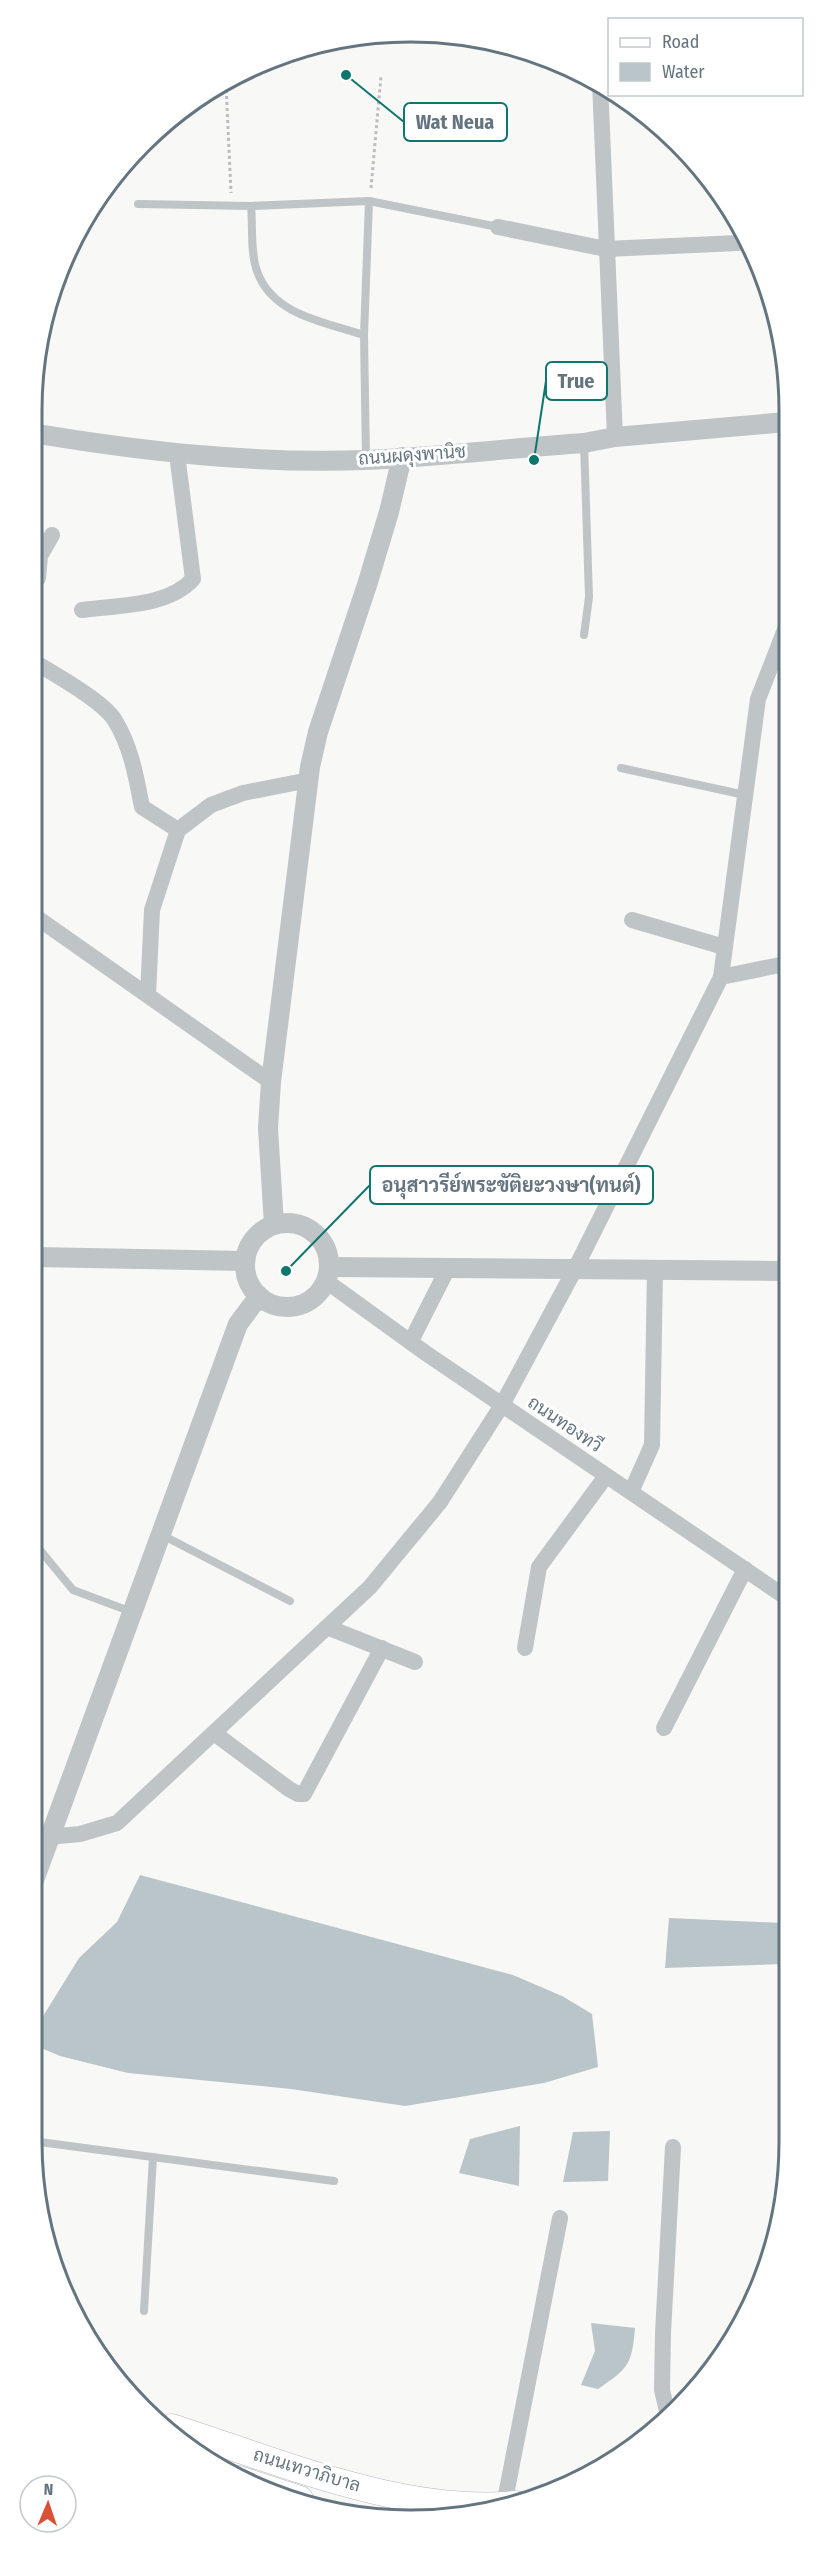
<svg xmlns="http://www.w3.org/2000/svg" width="821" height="2552" viewBox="0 0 821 2552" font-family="'Fira Sans Condensed',Sarabun,sans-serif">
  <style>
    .water { fill: #bac5c9 }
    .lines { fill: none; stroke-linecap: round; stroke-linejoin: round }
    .primary-casing { stroke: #b3b8bc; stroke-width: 27 }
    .path { stroke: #babdbf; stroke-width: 3; stroke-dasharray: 3 3; stroke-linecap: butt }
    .service { stroke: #bfc4c7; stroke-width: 8 }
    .minor { stroke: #bfc4c7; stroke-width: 16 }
    .tertiary { stroke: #bfc4c7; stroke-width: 20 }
    .primary { stroke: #fff; stroke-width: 26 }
    .labels { text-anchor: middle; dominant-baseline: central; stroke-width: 6; stroke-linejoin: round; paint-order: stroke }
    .street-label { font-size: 18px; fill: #65757f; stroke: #fff }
    .rim { fill: none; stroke: #65757f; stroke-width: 3 }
    .leader { fill: none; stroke: #0f766e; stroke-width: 2 }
    .callout-dot { fill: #0f766e; stroke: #fff; stroke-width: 2 }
    .callout { fill: #fff; stroke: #0f766e; stroke-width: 2 }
    .callout-label { font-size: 20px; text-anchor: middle; font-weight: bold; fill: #65757f }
  </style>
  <rect width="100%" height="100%" fill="#f8f8f6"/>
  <g class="water">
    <polygon points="140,1875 513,1975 562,1996 592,2014 598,2067 544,2083 405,2106 291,2089 128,2073 60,2056 32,2044 32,2034 79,1958 117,1922"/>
    <polygon points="669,1918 783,1923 783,1964 665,1968"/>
    <polygon points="520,2126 519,2186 459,2173 470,2139"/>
    <polygon points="610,2131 608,2181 563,2182 573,2132"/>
    <path d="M 591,2323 L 635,2328 C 632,2364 629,2368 598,2389 L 581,2385 L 595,2351 Z"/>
  </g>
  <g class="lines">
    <defs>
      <g id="primary">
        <path d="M 172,2427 C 277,2461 404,2515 516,2504"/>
        <polyline points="239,2479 300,2499"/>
      </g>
    </defs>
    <use href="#primary" class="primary-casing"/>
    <g class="path">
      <polyline points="226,84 231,193"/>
      <polyline points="371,188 381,76"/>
    </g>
    <g class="service">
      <polyline points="138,204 251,206 369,201 498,227"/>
      <path d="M 251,206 C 253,225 250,252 257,271 C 272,315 325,322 364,335"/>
      <polyline points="584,443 589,597 584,635"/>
      <polyline points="366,459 364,335 369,201"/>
      <polyline points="621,768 745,795"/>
      <polyline points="160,1534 290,1601"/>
      <polyline points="34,1548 40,1550 73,1590 132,1612"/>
      <polyline points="32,2141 334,2181"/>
      <polyline points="144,2311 153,2157"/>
    </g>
    <g class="minor">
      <polyline points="600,83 615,437"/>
      <polyline points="498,227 606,249 738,243"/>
      <polyline points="38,578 40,556 52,535"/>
      <path d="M 82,610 C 118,605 168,607 193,579 L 177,454"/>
      <path d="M 38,664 C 57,676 101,700 114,719 C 131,746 136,776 142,807 L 178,830"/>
      <polyline points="36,917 271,1082"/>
      <polyline points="632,920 724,947"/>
      <polyline points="721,977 785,964"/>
      <polyline points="148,995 152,910 178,830 211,805 243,793 309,780"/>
      <polyline points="326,1281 427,1354 784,1596"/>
      <polyline points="411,1341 448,1268"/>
      <polyline points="631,1492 652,1445 655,1270"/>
      <polyline points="327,1627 415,1662"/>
      <polyline points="525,1648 539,1567 606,1476"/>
      <polyline points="664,1728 745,1569"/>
      <polyline points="214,1733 289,1789 298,1794 304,1794 382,1648"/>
      <polyline points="48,1837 80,1834 117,1823 370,1587 440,1502 502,1405 575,1269 721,977 758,699 786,627"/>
      <polyline points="667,2411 662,2390 663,2333 673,2147"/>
      <polyline points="504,2505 560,2218"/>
    </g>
    <g class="tertiary">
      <path d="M 38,434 C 147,452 256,464 366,460 C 438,457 511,448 584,443 L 615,437 L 786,422"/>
      <circle cx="287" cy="1265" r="42"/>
      <polyline points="274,1225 268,1128 271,1082 310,767 318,732 367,585 389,512 402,457"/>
      <polyline points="35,1257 245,1261"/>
      <polyline points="329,1267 784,1271"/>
      <polyline points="33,1883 238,1324 259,1296"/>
    </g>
    <use href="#primary" class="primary"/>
  </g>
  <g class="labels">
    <g class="street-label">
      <text transform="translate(412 455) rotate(-4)">ถนนผดุงพานิช</text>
      <text transform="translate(565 1424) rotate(34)">ถนนทองทวี</text>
      <text transform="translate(307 2470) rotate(17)">ถนนเทวาภิบาล</text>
    </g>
  </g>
  <path d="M0 0H821V2552H0ZM410 42H411A368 368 0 0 1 779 410V2142A368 368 0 0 1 411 2510H410A368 368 0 0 1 42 2142V410A368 368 0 0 1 410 42Z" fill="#fff" fill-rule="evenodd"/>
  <path class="rim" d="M410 42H411A368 368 0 0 1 779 410V2142A368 368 0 0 1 411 2510H410A368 368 0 0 1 42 2142V410A368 368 0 0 1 410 42Z"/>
  <path class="leader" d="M346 75L404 122M534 460L546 381M286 1271L370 1185"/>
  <g class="callout-dot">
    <circle cx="346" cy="75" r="6"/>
    <circle cx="534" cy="460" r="6"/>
    <circle cx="286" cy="1271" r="6"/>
  </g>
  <g class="callout">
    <rect x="404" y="103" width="103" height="38" rx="6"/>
    <rect x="546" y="362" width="61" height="38" rx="6"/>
    <rect x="370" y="1166" width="283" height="38" rx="6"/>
  </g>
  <g class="callout-label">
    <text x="455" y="129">Wat Neua</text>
    <text x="576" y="388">True</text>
    <text x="511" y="1192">อนุสาวรีย์พระขัติยะวงษา(ทนต์)</text>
  </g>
  <rect x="608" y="18" width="195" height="78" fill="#ffffff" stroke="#c1c8cc" stroke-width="1.5"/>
  <rect x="620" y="38" width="30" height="9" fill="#ffffff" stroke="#c1c8cc" stroke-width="1.5"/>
  <text x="662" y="48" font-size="18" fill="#65757f">Road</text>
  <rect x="620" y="63" width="30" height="18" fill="#bac5c9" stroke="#c1c8cc" stroke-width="1.5"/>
  <text x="662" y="78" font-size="18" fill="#65757f">Water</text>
  <g transform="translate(48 2504) rotate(2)"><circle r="28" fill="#ffffff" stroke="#c1c8cc" stroke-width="1.5"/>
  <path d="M0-4.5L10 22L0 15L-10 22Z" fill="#d95236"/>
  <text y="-9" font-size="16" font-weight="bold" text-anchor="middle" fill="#65757f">N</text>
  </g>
</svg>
